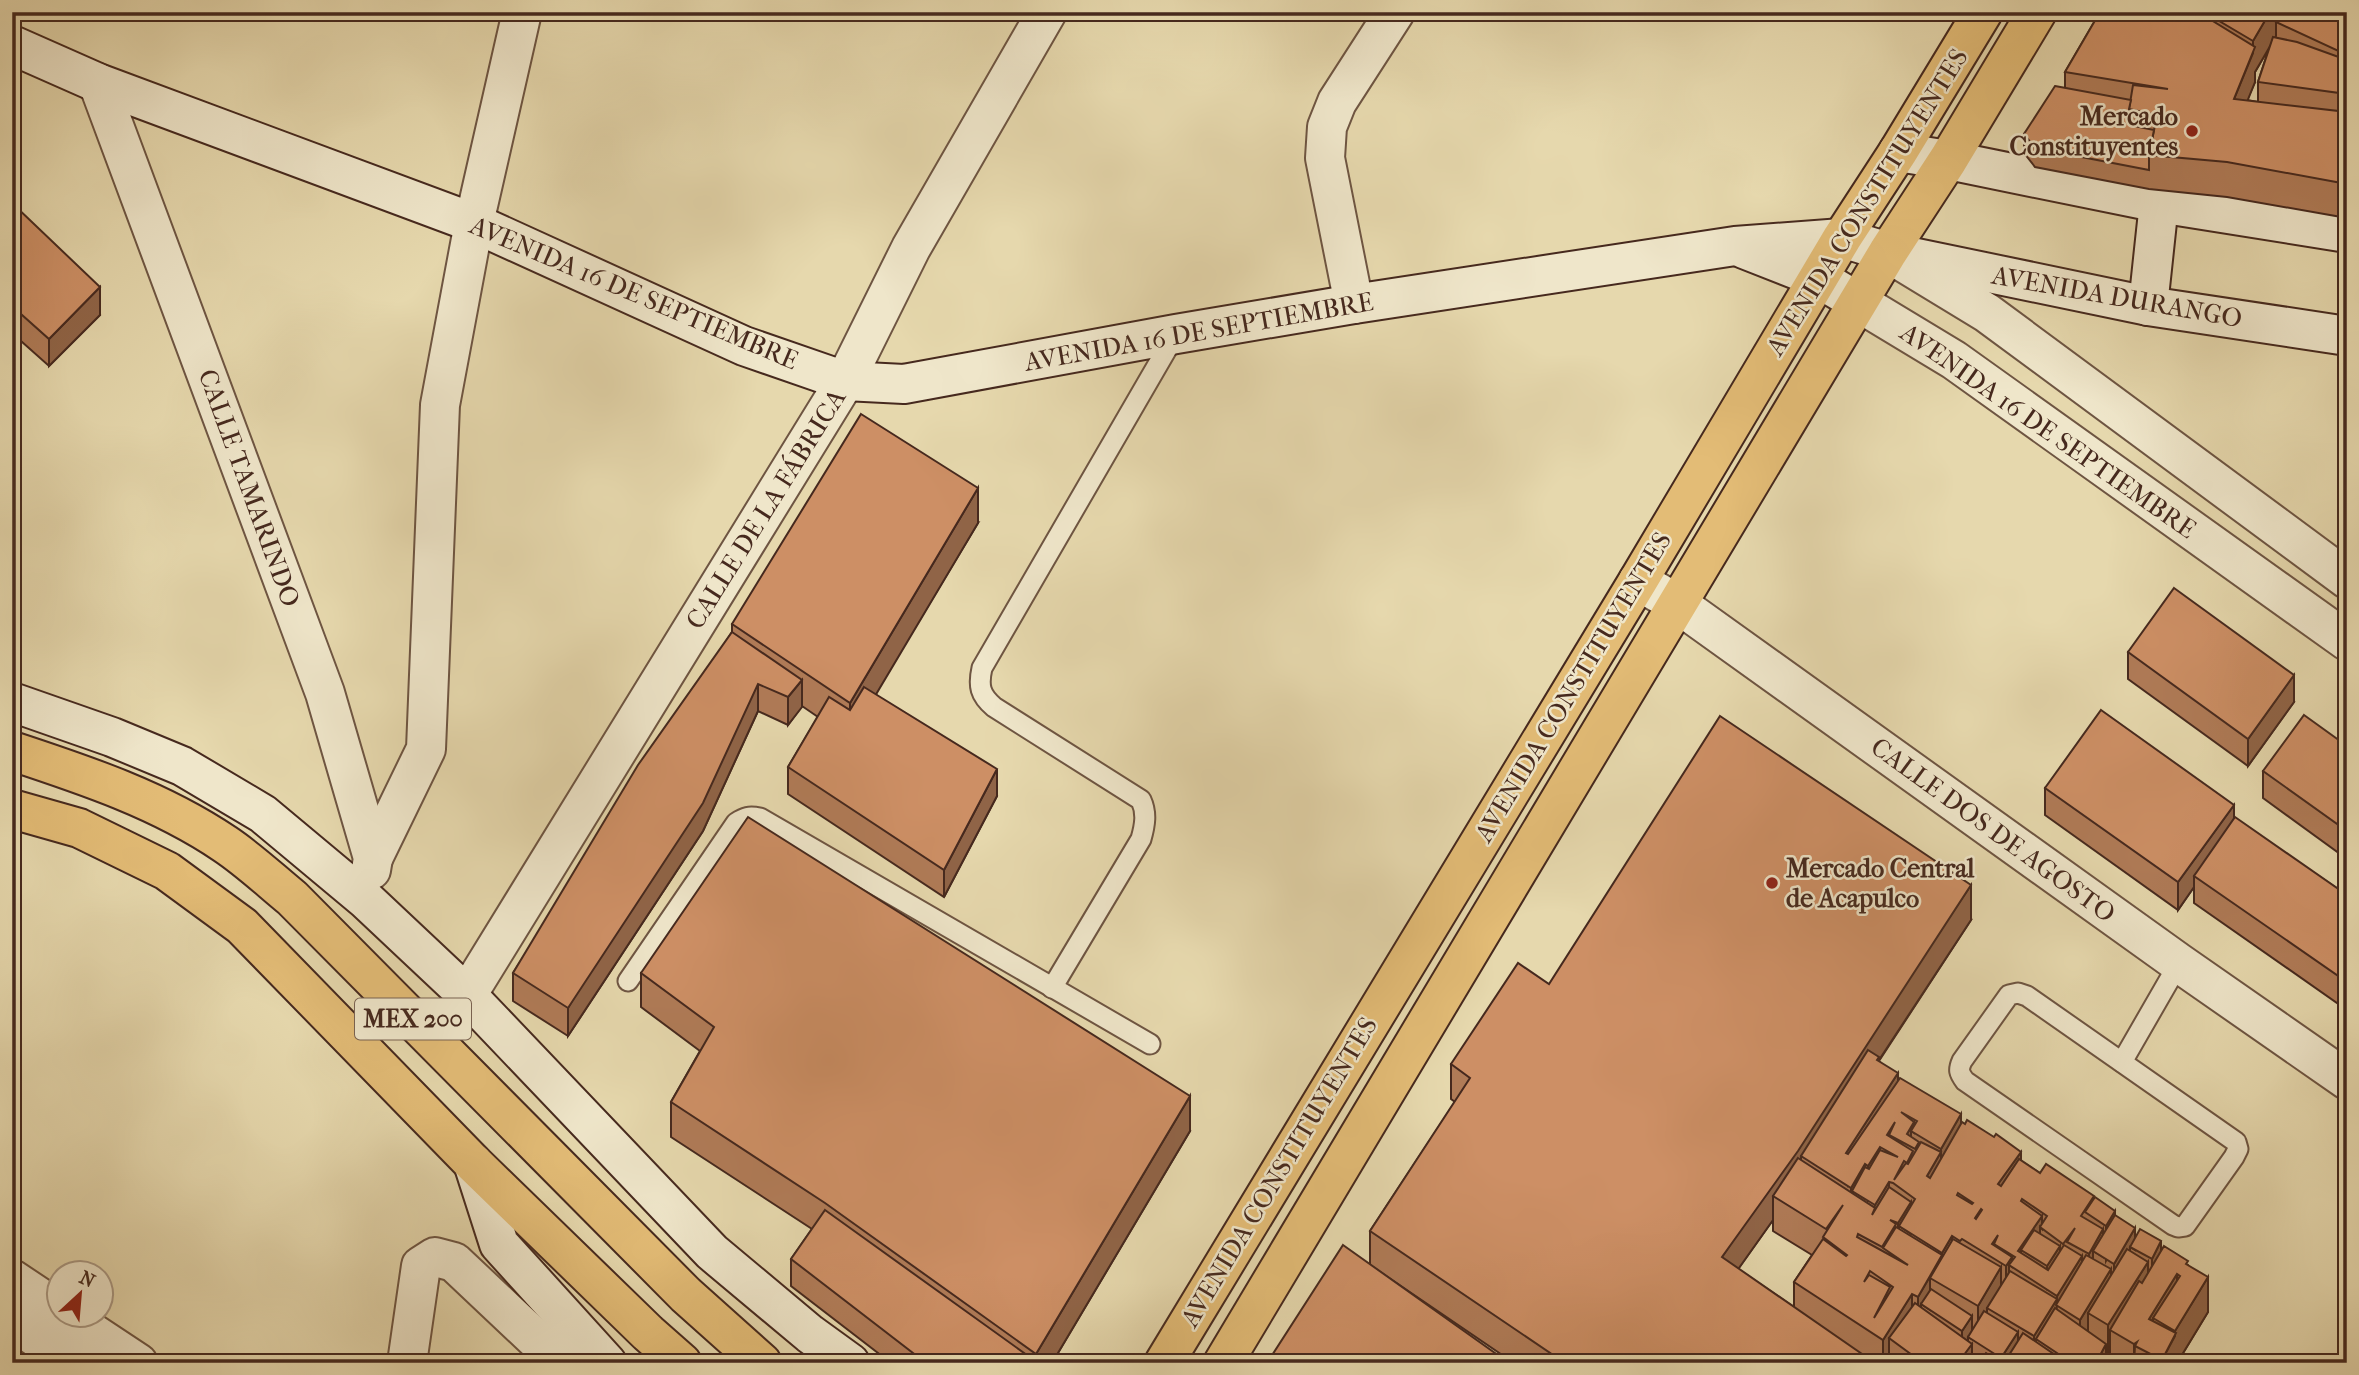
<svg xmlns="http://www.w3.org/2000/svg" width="2359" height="1375" viewBox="0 0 2359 1375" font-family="'IM FELL French Canon',serif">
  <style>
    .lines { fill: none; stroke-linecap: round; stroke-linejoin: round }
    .lane-casing { stroke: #6e5542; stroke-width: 23 }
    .street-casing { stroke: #6e5542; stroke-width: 42 }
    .secondary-casing { stroke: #46291e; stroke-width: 42 }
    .primary-casing { stroke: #46291e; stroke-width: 42 }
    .lane { stroke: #efe6ca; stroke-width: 19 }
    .street { stroke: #efe6ca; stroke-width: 38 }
    .secondary { stroke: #efe6ca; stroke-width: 38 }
    .primary { stroke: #e3bc76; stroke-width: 38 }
    .wall { fill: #b07b57; stroke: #46291e; stroke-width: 2; fill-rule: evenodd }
    .shaded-wall { fill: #906447; stroke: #46291e; stroke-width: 2 }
    .building { fill: #cd8f65; stroke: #46291e; stroke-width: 2; fill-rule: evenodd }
    .poi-dot { fill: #8f2418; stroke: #efe6ca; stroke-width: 2.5 }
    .labels { text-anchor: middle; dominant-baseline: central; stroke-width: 5; stroke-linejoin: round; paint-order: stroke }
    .shield { fill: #efe6ca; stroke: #796252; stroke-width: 2 }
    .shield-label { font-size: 24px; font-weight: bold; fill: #46291e }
    .poi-label { font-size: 26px; font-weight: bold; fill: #46291e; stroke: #efe6ca; text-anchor: end }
    .street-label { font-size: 26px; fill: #46291e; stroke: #efe6ca }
  </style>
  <rect width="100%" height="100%" fill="#e6d8ad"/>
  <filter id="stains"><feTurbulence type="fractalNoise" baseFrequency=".00286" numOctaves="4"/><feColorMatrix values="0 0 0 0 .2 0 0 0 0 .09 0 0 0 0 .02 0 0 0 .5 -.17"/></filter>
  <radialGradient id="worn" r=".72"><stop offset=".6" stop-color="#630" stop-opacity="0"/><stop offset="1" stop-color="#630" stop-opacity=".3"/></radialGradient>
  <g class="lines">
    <defs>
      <g id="lane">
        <path d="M 628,981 L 736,823 C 745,817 749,816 760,818 L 1150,1044"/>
        <path d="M 1052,988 L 1141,839 C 1145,825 1147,813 1141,800 L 994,707 C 980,695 978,686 982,668 L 1175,335"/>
        <path d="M 2018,993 L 2027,996 L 2236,1142 L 2238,1149 L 2234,1157 L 2185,1226 L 2178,1227 L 2173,1225 L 1965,1081 C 1959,1073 1958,1070 1962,1061 L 2009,995 Z"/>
        <polyline points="2122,1062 2179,963"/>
      </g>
      <g id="street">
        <polyline points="98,83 325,693 373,858 371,870"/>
        <polyline points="1890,254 1987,313 2347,579"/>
        <polyline points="1858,302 1954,360 2347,641"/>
        <polyline points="1354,304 1325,158 1327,127 1337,102 1395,12"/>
        <polyline points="1638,581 1678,604 2179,963 2347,1080"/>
        <polyline points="373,858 426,749 440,405 474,223 522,12"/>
        <polyline points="467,995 845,381 911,248 1047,12"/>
        <polyline points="12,1279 60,1311"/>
        <polyline points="67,1316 138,1363"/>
        <polyline points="12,1321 74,1363"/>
        <polyline points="407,1363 421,1266 435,1257 454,1262 561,1363"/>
      </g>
      <g id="secondary">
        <polyline points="12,45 98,83 474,223 744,346 845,381 904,384 1176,334 1354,304 1735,246 1842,238 1888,252 2148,306 2347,336"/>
        <polyline points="1898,152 1948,160 2159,203 2347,233"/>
        <polyline points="1744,249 1818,278 1858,302"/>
        <polyline points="2148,306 2159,203"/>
        <polyline points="12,702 112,737 182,766 263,814 366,900 467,995 712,1252 810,1334 850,1363"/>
        <polyline points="473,1163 499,1244 607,1363"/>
      </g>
      <g id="primary">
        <path d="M 12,751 C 85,775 160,800 225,844 C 249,860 270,880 292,898 L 686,1295 L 762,1363"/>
        <polyline points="12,809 79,828 167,871 242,926 473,1163 648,1333 682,1363"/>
        <polyline points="1164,1363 1638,581 1842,238 1898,152 1983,12"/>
        <polyline points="1223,1363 1888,252 1948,160 2037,12"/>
      </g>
    </defs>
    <use href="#lane" class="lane-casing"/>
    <use href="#street" class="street-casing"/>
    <use href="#secondary" class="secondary-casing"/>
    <use href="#primary" class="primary-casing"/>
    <use href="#lane" class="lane"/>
    <use href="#street" class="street"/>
    <use href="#secondary" class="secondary"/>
    <use href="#primary" class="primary"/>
  </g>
  <g class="wall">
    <path d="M 2100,12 L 2347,12 L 2347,218 L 2227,197 L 2149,189 L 2035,167 L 2024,153 L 2024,134 L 2065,88 L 2065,72 ZM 2269,48 L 2258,82 L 2258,102 L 2247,100 L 2255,82 L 2255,72 Z"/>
    <polygon points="12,203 100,315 49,366 12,333"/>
    <polygon points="978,523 875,694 997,796 944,897 788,794 788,767 818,717 802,706 788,725 758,711 703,831 568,1036 513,1001 513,973 732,632 732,624"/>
    <polygon points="2128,652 2294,702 2248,766 2128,679"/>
    <polygon points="2347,746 2347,859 2263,798 2263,771"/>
    <polygon points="2045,788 2234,819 2347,895 2347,1010 2194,903 2194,887 2178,910 2045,815"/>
    <path d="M 1971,920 L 1879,1061 L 1898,1081 L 1961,1123 L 2040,1173 L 2094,1199 L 2115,1216 L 2135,1238 L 2188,1265 L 2208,1312 L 2177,1363 L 2110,1363 L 2110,1358 L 2108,1360 L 2106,1359 L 2106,1363 L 1514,1363 L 1370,1265 L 1370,1231 L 1455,1102 L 1451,1099 L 1451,1064 L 1549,984 ZM 1773,1220 L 1773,1231 L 1812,1255 L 1794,1282 L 1794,1307 L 1738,1269 Z"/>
    <polygon points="641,973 1190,1131 1052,1363 891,1363 791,1286 791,1259 812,1229 671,1137 671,1102 700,1051 641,1007"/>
  </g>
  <g class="shaded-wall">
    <polygon points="2270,12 2291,12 2276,22 2276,36 2255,72 2255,82 2234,134 2234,99 2253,53 2253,41"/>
    <polygon points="100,287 100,315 49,366 49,339"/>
    <polygon points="978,488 978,523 850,738 850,703"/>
    <polygon points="2294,675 2294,702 2248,766 2248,739"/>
    <polygon points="802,680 802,707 788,725 788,697"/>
    <polygon points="758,684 758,711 703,831 568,1036 568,1008"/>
    <polygon points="997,769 997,796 944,897 944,870"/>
    <polygon points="2234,805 2234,832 2194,876 2194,887 2178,910 2178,882"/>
    <polygon points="1971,885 1971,920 1879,1060 1879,1092 1801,1156 1801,1181 1773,1196 1773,1220 1722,1292 1722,1257"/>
    <polygon points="1898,1073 1898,1108 1848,1185 1846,1153"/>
    <polygon points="1190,1096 1190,1131 1052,1363 1036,1363 1036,1354"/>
    <polygon points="1961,1114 1961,1149 1941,1184 1941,1149"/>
    <polygon points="1914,1122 1914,1133 1911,1131 1911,1147 1907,1134"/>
    <polygon points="1880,1147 1880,1182 1868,1200 1868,1166"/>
    <polygon points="1941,1152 1941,1187 1927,1176"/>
    <polygon points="2021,1152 2021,1186 1998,1219 1998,1184"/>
    <polygon points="1865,1164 1865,1199 1852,1191 1851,1222 1851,1188"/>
    <polygon points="1889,1182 1889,1216 1872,1215 1875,1205"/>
    <polygon points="1911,1202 1911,1234 1899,1226 1898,1258 1898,1223"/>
    <polygon points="2115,1211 2115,1245 2106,1261 2106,1226"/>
    <polygon points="2042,1216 2042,1229 2040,1227 2040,1253 2021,1250 2021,1273 2018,1251"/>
    <polygon points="2135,1228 2135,1250 2130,1247 2130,1271 2114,1298 2114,1264"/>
    <polygon points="2103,1229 2103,1257 2093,1251 2093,1281 2089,1289 2089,1254"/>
    <polygon points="1952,1236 1952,1271 1930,1278 1930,1310 1921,1304 1921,1327 1918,1332 1918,1297 1942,1256 1942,1253"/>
    <polygon points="2161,1241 2161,1276 2152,1294 2152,1259"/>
    <polygon points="2060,1246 2060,1281 2047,1289 2047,1266"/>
    <polygon points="2082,1256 2082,1291 2057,1305 2057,1296"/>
    <polygon points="2012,1257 2012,1267 2009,1265 2009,1297 2006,1301 2006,1266"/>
    <polygon points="2148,1262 2148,1297 2110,1330 2110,1358 2108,1360 2108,1325"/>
    <polygon points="2001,1267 2001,1302 1987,1308 1987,1324 1978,1341 1978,1306"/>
    <polygon points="2111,1269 2111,1304 2088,1313 2088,1343 2080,1355 2080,1320"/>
    <polygon points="2177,1274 2177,1309 2153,1318 2153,1347 2149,1319"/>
    <polygon points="2208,1277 2208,1312 2177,1363 2162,1363 2162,1360 2175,1336 2175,1331"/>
    <polygon points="1912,1294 1912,1328 1889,1338 1889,1363 1883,1363 1883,1340"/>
    <polygon points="2057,1299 2056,1335 2036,1339 2036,1363 2034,1363 2034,1336"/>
    <polygon points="1972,1316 1972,1339 1968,1337 1968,1349 1972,1344 1972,1363 1958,1363 1962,1357 1962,1331"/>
    <polygon points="2018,1332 2018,1363 2001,1363 2001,1358"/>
    <polygon points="2137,1342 2135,1346 2134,1363 2134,1344"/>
    <polygon points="2106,1344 2106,1363 2096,1363"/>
  </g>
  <g class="building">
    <polygon points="2100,12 2198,12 2255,47 2234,99 2347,112 2347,184 2227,162 2149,155 2157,115 2129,109 2133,85 2168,89 2065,72"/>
    <polygon points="2204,12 2270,12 2253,41"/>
    <polygon points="2281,12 2323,12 2347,23 2347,55 2276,22"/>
    <polygon points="2332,12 2347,12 2347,19"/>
    <polygon points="2273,37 2297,42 2347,60 2347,94 2258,82"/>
    <polygon points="2055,86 2131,100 2129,109 2129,125 2154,130 2149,155 2149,170 2035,148 2024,134"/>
    <polygon points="12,203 100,287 49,339 12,306"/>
    <polygon points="861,414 978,488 850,703 732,624"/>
    <polygon points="2174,588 2294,675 2248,739 2128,652"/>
    <polygon points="732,632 802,680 788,697 758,684 703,803 568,1008 513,973 638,765"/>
    <polygon points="864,687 997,769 944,870 788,767 829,697 850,710"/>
    <polygon points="2101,710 2234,805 2178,882 2045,788"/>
    <polygon points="2304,715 2347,746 2347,831 2263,771"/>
    <polygon points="1720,716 1971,885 1798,1151 1722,1257 1875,1363 1565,1363 1370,1231 1470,1078 1451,1064 1518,963 1549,984"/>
    <polygon points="748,817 1190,1096 1036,1354 825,1203 671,1102 714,1027 641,973"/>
    <polygon points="2235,817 2347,895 2347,982 2194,876"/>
    <path d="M 1868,1050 L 1879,1057 L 1877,1060 L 1898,1073 L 1846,1153 L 1848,1154 L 1900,1078 L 1961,1114 L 1941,1149 L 1911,1131 L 1917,1121 L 1901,1112 L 1914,1122 L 1907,1134 L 1919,1142 L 1915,1149 L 1889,1135 L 1895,1122 L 1887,1135 L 1913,1151 L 1907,1163 L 1904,1161 L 1894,1180 L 1906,1163 L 1908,1164 L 1921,1142 L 1941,1152 L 1927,1176 L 1930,1178 L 1962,1122 L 1965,1124 L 1967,1120 L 1994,1137 L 1996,1134 L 2021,1152 L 1998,1184 L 2001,1186 L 2019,1159 L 2040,1173 L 2046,1164 L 2094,1196 L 2081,1216 L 2103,1229 L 2089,1254 L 2067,1242 L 2075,1228 L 2063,1244 L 2040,1227 L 2047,1216 L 2022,1199 L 2021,1201 L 2042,1216 L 2018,1251 L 2048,1270 L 2064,1245 L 2082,1256 L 2057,1296 L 2009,1265 L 2015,1257 L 1994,1244 L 1998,1235 L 1992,1244 L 2012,1257 L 2006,1266 L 1962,1239 L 1960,1241 L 1952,1236 L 1942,1253 L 1899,1226 L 1915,1199 L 1893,1183 L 1889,1182 L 1875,1205 L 1852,1191 L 1865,1167 L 1869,1169 L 1880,1150 L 1898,1157 L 1880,1147 L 1868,1166 L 1865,1164 L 1851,1188 L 1801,1156 ZM 1958,1193 L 1973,1203 L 1972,1204 L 1957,1195 ZM 1981,1209 L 1982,1210 L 1976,1219 L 1975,1218 Z"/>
    <path d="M 1798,1158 L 1875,1208 L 1872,1215 L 1889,1187 L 1911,1202 L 1898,1223 L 1890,1220 L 1896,1224 L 1882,1247 L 1858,1234 L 1857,1237 L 1908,1265 L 1883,1248 L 1896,1227 L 1942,1255 L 1918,1297 L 1912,1294 L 1883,1340 L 1794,1282 L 1823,1239 L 1846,1256 L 1847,1255 L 1823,1237 L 1843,1205 L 1826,1229 L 1773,1196 ZM 1870,1271 L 1893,1287 L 1874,1318 L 1890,1287 L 1869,1275 L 1864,1282 Z"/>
    <polygon points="2095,1197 2115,1211 2106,1226 2085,1212"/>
    <polygon points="825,1210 1038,1363 926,1363 791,1259"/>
    <polygon points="2115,1215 2135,1228 2114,1264 2093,1251"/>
    <polygon points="2140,1229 2161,1241 2152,1259 2130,1247"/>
    <polygon points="2034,1230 2060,1246 2047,1266 2021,1250"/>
    <polygon points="1953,1239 2001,1267 1978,1306 1930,1278"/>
    <polygon points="1343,1245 1509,1363 1267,1363"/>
    <polygon points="2164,1246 2188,1261 2186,1264 2208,1277 2175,1331 2153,1318 2180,1276 2177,1274 2149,1319 2176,1333 2162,1360 2135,1346 2137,1342 2134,1344 2110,1330 2139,1281 2142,1283"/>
    <polygon points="2127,1249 2148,1262 2108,1325 2088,1313"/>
    <polygon points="2086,1255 2111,1269 2080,1320 2056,1305"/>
    <polygon points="2010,1271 2057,1299 2034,1336 1987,1308"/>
    <polygon points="1931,1289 1972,1316 1962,1331 1921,1304"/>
    <polygon points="1915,1303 1972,1344 1958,1363 1923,1363 1889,1338"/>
    <polygon points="2055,1308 2106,1344 2096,1363 2072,1363 2036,1339"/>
    <polygon points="1984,1311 2018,1332 2001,1358 1968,1337"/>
    <polygon points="2023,1333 2067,1363 2004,1363"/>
    <polygon points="1986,1353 2001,1363 1979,1363"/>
  </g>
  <g class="poi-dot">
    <circle cx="2192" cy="131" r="7"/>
    <circle cx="1772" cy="883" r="7"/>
  </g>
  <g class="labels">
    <rect class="shield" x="355" y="998.5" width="116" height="41" rx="5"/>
    <g class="shield-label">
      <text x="413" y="1019">MEX 200</text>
    </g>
    <g class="poi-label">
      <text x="2178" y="116">Mercado<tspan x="2178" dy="30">Constituyentes</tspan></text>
      <text x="1786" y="868" text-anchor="start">Mercado Central<tspan x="1786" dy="30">de Acapulco</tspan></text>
    </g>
    <g class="street-label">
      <text transform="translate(1867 202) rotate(-58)">AVENIDA CONSTITUYENTES</text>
      <text transform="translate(634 293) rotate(23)">AVENIDA 16 DE SEPTIEMBRE</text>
      <text transform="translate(2117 297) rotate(10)">AVENIDA DURANGO</text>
      <text transform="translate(1199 332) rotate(-10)">AVENIDA 16 DE SEPTIEMBRE</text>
      <text transform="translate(2048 431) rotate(35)">AVENIDA 16 DE SEPTIEMBRE</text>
      <text transform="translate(249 488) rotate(70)">CALLE TAMARINDO</text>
      <text transform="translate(766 509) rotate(-58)">CALLE DE LA FÁBRICA</text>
      <text transform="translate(1573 687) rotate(-59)">AVENIDA CONSTITUYENTES</text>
      <text transform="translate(1993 830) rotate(36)">CALLE DOS DE AGOSTO</text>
      <text transform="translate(1279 1172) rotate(-59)">AVENIDA CONSTITUYENTES</text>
    </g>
  </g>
  <rect width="2359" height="1375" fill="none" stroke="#e6d8ad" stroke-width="42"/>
  <rect x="14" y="14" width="2331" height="1347" fill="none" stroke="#46291e" stroke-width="3.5"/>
  <rect x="21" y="21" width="2317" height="1333" fill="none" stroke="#46291e" stroke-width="2"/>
  <g transform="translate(80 1294) rotate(26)"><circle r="33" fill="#efe6ca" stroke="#ab9a85" stroke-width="2"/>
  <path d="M0-5L12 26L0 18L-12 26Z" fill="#8f2418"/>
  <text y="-10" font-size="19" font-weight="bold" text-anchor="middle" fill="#46291e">N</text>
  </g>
  <rect width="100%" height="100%" filter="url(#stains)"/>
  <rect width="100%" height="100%" fill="url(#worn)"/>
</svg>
